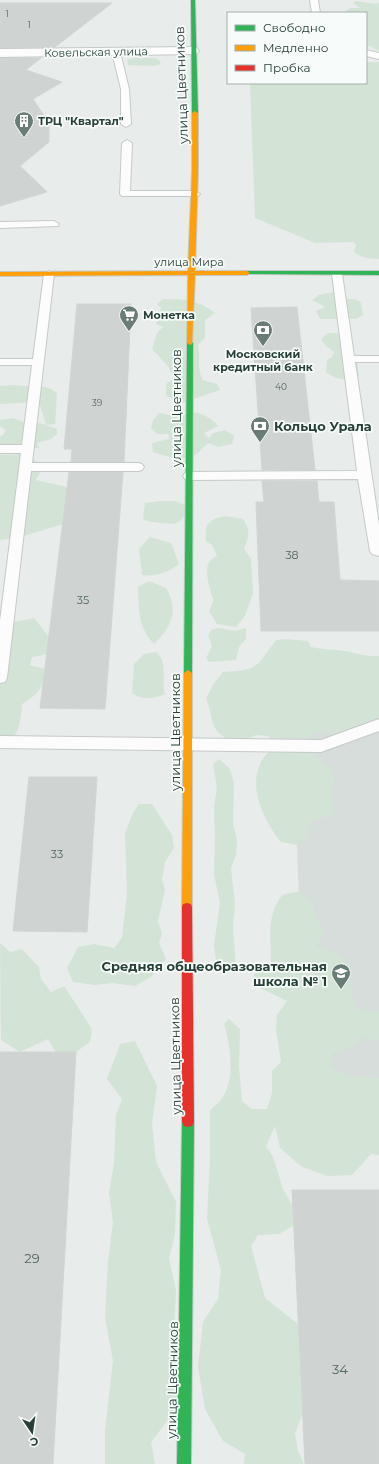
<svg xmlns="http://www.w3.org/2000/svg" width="379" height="1464" viewBox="0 0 379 1464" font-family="Montserrat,sans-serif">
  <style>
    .built { fill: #d7ddda }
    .green { fill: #d3e4d7 }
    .building { fill: #cfd4d2; stroke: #d1d5d3 }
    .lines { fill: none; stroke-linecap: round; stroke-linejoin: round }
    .lane-casing { stroke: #c5c9c7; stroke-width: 2 }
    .street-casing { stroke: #c5c9c7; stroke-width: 2 }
    .fast-casing { stroke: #c4cac7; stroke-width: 2 }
    .slow-casing { stroke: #c4cac7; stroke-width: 2 }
    .jam-casing { stroke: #c4cac7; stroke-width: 2 }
    .lane { fill: #fcfcfc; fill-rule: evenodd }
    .street { fill: #fcfcfc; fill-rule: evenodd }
    .fast { fill: #30b455; fill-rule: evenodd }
    .slow { fill: #ff9f0a; fill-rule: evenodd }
    .jam { fill: #e5322d; fill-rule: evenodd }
    .labels { text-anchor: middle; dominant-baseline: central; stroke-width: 3.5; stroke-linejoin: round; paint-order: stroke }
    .far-number-label { font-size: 9px; fill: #51665e }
    .far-street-label { font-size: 11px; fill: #264037; stroke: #f7fbf9 }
    .far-poi-label { font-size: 11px; font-weight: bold; fill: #264037; stroke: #f7fbf9; text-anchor: start }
    .number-label { font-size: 11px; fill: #51665e }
    .street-label { font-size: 13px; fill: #264037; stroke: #f7fbf9 }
    .poi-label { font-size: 13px; font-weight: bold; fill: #264037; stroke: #f7fbf9; text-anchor: start }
    .near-number-label { font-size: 13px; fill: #51665e }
  </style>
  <rect width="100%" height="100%" fill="#e8ecea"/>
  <polygon class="built" points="291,667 379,668 379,1136 307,1136"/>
  <g class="green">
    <polygon points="356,1 376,4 379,2 379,51 370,46 366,47 366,13 348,13 346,11 350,8 360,8 353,3"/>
    <polygon points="134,58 154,58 159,60 161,64 154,66 128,65 127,60"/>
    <path d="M 366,62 L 379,62 L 379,259 C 369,259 362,258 354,252 L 356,245 L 354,242 L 315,243 L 255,218 L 250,83 L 366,83 Z"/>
    <polygon points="334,292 346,295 347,299 355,299 361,303 363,315 356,319 320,319 316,311 325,307 312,300 319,295"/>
    <path d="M 163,299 C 183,299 199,300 215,313 L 205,320 L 205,338 L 198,345 C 201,357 196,368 203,380 L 217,384 L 220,390 L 181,403 L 166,395 L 166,384 L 174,378 L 168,366 L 152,349 L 157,333 L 163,327 L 156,324 L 161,308 L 157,304 Z"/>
    <path d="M 328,333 L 336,333 L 346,337 L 348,352 L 357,359 L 359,376 C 346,382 337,380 326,372 L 327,360 L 332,357 L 334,352 L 326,346 L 321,339 Z"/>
    <path d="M 15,385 C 30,388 44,382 57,393 L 55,424 L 46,425 L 39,402 L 0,404 L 0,386 Z"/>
    <path d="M 179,411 C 194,411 209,414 218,426 L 204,433 L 209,438 L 213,433 L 225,430 L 234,436 L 232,444 L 218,447 L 209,443 C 202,447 200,452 195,455 C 182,462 166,456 153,452 L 152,443 L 169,439 L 168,434 L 157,434 L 151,428 L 153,420 L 159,413 L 179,417 Z"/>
    <polygon points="13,418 31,425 40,423 57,429 57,434 51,439 37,443 39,448 0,449 0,436 3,435 6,430 0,426 0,420"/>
    <polygon points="27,454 43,467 36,480 67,487 63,524 17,538 0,540 0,455"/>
    <path d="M 161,501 L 175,501 L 189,507 C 180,523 180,525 162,523 C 154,522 150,523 143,519 L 145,503 Z"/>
    <path d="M 224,516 L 243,519 C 251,530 249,537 244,549 L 251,559 L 253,593 L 245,616 L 236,627 L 217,624 L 209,611 L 214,600 C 210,593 204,569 209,562 C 211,560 214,557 217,556 L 212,545 L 206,541 C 205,523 207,521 224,516 Z"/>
    <path d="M 150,537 L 171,543 L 179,564 C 168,572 157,577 142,575 L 139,549 Z"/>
    <path d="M 149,581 L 166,588 C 179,610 172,627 154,644 C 138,627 139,611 138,587 Z"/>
    <path d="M 0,618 C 11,624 21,621 34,618 L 49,637 L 47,654 L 32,657 L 30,665 L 45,669 C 43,688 39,694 22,704 C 20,725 20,737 0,748 Z"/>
    <polygon points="219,628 235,631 246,628 246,639 239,647 236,660 209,662 206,658 212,646 208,635 211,630"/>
    <path d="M 286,639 L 308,641 L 311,647 C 320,649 328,649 337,650 C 351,651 364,657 379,656 L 379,726 L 332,737 L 327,732 L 316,733 L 306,739 C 311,761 325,757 332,773 C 335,781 332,786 331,794 C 331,800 334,807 335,813 L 312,822 L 306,837 L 297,845 L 281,842 C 259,814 240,770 277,745 L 268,736 L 256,735 L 237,744 C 207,730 216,725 206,698 L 214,683 L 223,672 C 259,670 255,668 276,640 Z"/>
    <path d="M 156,652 C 169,663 161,679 165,694 C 153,699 143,701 132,693 L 134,664 L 144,654 Z"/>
    <polygon points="219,759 230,769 234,784 233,823 237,840 236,855 231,868 235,905 233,926 236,969 224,975 217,970 214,945 220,903 214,874 215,837 214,807 217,787 213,764"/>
    <polygon points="139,804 152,804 172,835 174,848 165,862 162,880 165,890 158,921 162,934 159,943 166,959 151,977 135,986 112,983 95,985 73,982 67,968 78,947 94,944 114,948 122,938 127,893 125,833 133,813"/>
    <path d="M 300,891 L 312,903 L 315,915 L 324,932 L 315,947 L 330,950 L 342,956 L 349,971 L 352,998 L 357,1010 L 379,1012 L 379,1041 L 363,1037 L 351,1048 L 332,1053 L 331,1068 L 352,1076 L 379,1078 L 379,1155 L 371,1154 L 352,1175 L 328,1176 L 302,1167 L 280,1148 L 275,1126 L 266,1146 L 273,1157 L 283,1189 L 293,1206 L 293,1226 L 279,1234 L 258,1235 L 251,1246 L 265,1298 L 298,1324 L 302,1415 L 295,1434 L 298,1451 L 304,1464 L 244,1464 L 245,1454 L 223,1441 L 205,1409 L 198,1367 L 203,1322 L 218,1299 L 221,1270 L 207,1219 L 210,1160 L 210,1111 C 214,1106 221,1101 224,1095 C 235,1077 230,1043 224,1024 L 229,1019 L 240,1029 L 239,1066 L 242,1101 L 252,1109 L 267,1109 L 272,1093 L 272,1071 L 281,1062 L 276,1029 L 277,1015 L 287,1001 L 256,986 L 253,978 L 256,969 L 271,962 C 271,935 266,918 282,895 Z"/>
    <polygon points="0,943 10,952 22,949 39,967 41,979 51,992 64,986 92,1029 90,1042 76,1052 56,1053 48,1039 20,1052 1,1040"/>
    <polygon points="135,1041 157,1086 152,1124 156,1162 176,1202 175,1234 169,1258 176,1291 174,1333 169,1349 186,1369 174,1412 151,1442 155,1464 105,1464 105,1431 113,1361 105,1318 108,1261 113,1222 109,1193 114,1163 116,1115 122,1099 107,1079 120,1044"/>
  </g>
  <g class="building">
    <polygon points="0,3 112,3 55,47 0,48"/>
    <polygon points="0,58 41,58 26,70 62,82 33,99 49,123 49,142 20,166 47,192 0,206"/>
    <polygon points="77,304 131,304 124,462 71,462 72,449 64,449"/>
    <polygon points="297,307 315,470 262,470 251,308"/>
    <polygon points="69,472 123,472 105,709 40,708"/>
    <polygon points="262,481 317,481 319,502 334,502 340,580 379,581 379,631 261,631 256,502 264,502"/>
    <polygon points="29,777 97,777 87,932 13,931"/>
    <polygon points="0,1052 76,1052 53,1464 0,1464"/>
    <polygon points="292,1190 379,1190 379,1464 305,1464"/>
  </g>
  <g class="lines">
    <defs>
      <g id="lane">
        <polygon points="310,0 318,0 320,13 312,13"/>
        <polygon points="116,49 120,52 129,89 131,124 126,127 121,124 121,89 112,52"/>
        <polygon points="366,50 379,53 379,59 366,56"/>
        <polygon points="127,140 132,143 130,191 195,191 200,194 198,196 122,196 120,194 122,143"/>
        <polygon points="54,221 59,224 58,226 0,228 0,222"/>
        <polygon points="49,271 54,274 32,463 138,463 142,464 144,467 142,470 138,471 31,471 7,678 5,682 0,683 0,621 21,453 0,453 0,445 22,445 32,365 0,365 0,359 33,359 44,274"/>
        <polygon points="337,271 342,274 354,356 379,356 379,362 355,362 379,525 379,556 372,554 370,551 358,479 189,480 185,479 183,476 185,473 189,472 357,471 332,274"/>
        <polygon points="379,719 379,731 321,752 0,748 0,736 321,740"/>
      </g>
      <polygon id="street" points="193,47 197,48 199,51 197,54 0,57 0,49"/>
      <g id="fast">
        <polygon points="191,0 195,0 198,113 195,115 192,113"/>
        <polygon points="247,271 379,271 379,275 245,274 244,273"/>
        <polygon points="190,341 193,343 192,673 188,676 184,673 187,343"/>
        <polygon points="188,1117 192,1118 194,1122 191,1464 177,1464 182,1122 184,1118"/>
      </g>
      <g id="slow">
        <polygon points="195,111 198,113 198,171 195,271 247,271 250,273 247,275 195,275 192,344 190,345 187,343 188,275 0,276 0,272 188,271 192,171 192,113"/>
        <polygon points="188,670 192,673 192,907 191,910 187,911 183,910 182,907 184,673"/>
      </g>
      <polygon id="jam" points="187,903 191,904 192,907 194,1122 192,1126 188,1127 184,1126 182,1122 182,907 183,904"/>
    </defs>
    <use href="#lane" class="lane-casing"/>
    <use href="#street" class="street-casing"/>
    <use href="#fast" class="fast-casing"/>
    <use href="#slow" class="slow-casing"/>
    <use href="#jam" class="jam-casing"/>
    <use href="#lane" class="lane"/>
    <use href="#street" class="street"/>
    <use href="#fast" class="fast"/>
    <use href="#slow" class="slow"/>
    <use href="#jam" class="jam"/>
  </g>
  <defs>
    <symbol id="building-pin" viewBox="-11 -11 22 30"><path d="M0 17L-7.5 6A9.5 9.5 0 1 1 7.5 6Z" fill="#6a7c76" stroke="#f7fbf9"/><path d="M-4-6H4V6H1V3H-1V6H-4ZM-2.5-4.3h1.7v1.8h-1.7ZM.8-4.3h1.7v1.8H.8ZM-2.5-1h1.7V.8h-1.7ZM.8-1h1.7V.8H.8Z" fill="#fff"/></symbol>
    <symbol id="supermarket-pin" viewBox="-11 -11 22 30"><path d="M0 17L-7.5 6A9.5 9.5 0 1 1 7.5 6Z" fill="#6a7c76" stroke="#f7fbf9"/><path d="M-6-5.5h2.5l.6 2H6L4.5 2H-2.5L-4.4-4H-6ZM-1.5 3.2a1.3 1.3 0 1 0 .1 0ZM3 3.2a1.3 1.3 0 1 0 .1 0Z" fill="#fff"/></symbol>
    <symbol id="bank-pin" viewBox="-11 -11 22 30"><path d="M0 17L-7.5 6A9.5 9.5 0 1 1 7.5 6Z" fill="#6a7c76" stroke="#f7fbf9"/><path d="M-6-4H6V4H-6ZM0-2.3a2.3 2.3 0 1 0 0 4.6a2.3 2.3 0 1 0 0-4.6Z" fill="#fff"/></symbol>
    <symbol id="school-pin" viewBox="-11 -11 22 30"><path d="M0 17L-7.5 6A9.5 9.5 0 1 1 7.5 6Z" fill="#6a7c76" stroke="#f7fbf9"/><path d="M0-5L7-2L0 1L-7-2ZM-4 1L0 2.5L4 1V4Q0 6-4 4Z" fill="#fff"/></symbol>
  </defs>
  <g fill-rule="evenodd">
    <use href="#building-pin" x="13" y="110" width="22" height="30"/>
    <use href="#supermarket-pin" x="118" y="304" width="22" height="30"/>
    <use href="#bank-pin" x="252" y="319" width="22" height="30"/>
    <use href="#bank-pin" x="249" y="415" width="22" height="30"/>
    <use href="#school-pin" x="330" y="962" width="22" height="30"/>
  </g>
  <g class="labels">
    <g class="far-number-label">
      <text x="7" y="13">1</text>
      <text x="29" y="24">1</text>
      <text x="281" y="386">40</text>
      <text x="97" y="402">39</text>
    </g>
    <g class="far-street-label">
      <text transform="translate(96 52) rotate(-1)">Ковельская улица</text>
      <text x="189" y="262">улица Мира</text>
    </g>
    <g class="far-poi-label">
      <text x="38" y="121">ТРЦ "Квартал"</text>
      <text x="143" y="315">Монетка</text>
      <text x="263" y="354" text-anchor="middle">Московский<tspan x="263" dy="13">кредитный банк</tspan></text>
    </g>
    <g class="number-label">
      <text x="292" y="555">38</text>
      <text x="83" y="600">35</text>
      <text x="57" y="854">33</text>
    </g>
    <g class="street-label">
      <text transform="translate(181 85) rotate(-92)">улица Цветников</text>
      <text transform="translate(176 408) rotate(-90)">улица Цветников</text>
      <text transform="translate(175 732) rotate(-90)">улица Цветников</text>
      <text transform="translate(175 1056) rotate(-91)">улица Цветников</text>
      <text transform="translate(172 1380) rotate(-89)">улица Цветников</text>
    </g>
    <g class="poi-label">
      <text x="274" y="426">Кольцо Урала</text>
      <text x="327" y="966" text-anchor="end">Средняя общеобразовательная<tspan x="327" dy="15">школа № 1</tspan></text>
    </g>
    <g class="near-number-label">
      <text x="32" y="1258">29</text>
      <text x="340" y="1369">34</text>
    </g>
  </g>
  <rect x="227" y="12" width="140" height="72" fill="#f7fbf9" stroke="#a3b0ab"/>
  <rect x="235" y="25" width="20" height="6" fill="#30b455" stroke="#a3b0ab"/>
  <text x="263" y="32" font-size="12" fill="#264037">Свободно</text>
  <rect x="235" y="45" width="20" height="6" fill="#ff9f0a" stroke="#a3b0ab"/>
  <text x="263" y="52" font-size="12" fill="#264037">Медленно</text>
  <rect x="235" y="65" width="20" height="6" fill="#e5322d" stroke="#a3b0ab"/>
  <text x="263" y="72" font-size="12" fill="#264037">Пробка</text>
  <g transform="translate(32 1432) rotate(167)" stroke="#f7fbf9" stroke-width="3" paint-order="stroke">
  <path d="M0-3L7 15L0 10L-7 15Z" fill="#264037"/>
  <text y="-6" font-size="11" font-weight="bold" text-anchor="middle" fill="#264037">С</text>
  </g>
</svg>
